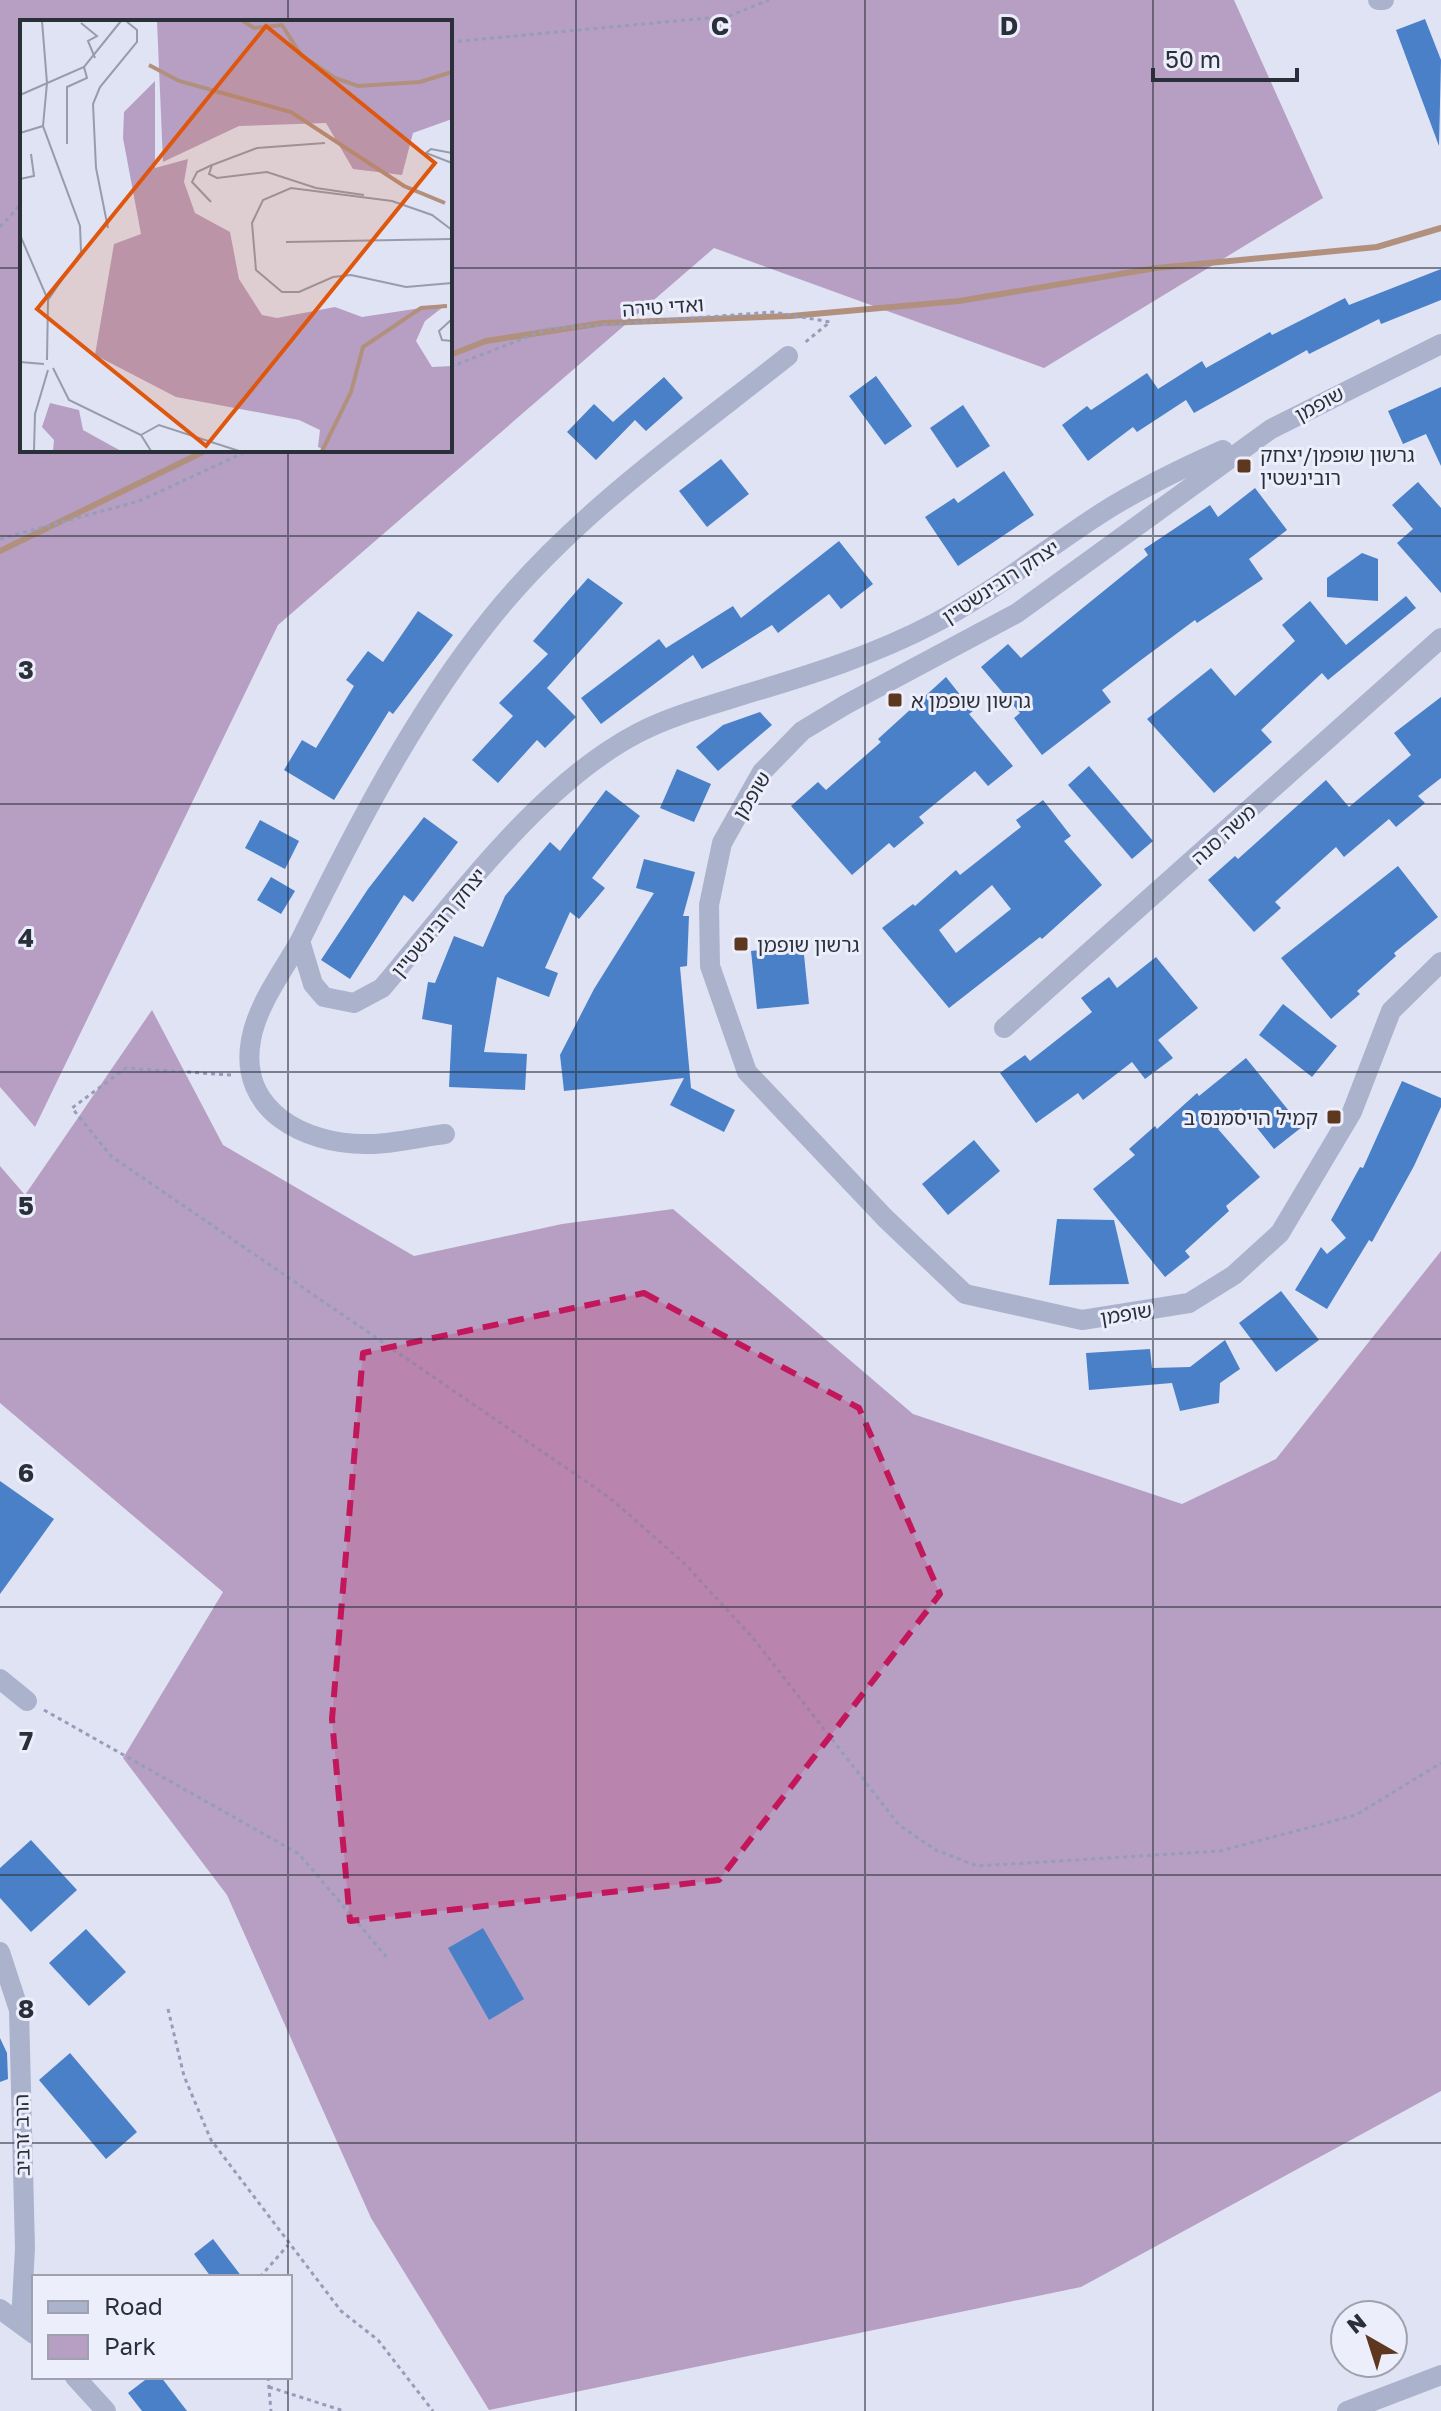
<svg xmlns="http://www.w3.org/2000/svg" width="1441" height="2411" viewBox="0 0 1441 2411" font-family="'Golos Text','Noto Sans Hebrew',sans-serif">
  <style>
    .green { fill: #b79fc3; fill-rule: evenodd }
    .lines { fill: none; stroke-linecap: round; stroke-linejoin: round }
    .stream { stroke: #b1917e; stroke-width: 6 }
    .building { fill: #4980c8; fill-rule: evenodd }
    .path { stroke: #959db8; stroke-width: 3; stroke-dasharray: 4 4; stroke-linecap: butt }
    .minor { stroke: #abb2cc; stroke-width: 20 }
    .marked { fill: #c2185b; fill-opacity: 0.2; stroke: #c2185b; stroke-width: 6; stroke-dasharray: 16 10; stroke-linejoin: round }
    .grid { fill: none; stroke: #2a303a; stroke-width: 2; stroke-opacity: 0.55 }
    .poi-dot { fill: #5d371e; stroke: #edeefb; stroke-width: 3 }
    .labels { text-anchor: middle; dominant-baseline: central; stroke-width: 6; stroke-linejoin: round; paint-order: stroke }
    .street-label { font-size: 20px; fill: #2a303a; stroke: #edeefb }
    .poi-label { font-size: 20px; fill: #2a303a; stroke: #edeefb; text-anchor: start }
    .inset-river { fill: none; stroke: #b1917e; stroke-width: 4 }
    .inset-road { fill: none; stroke: #979baa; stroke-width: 2 }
    .view { fill: #de570e; fill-opacity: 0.15; stroke: #de570e; stroke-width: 4 }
    .inset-edge { fill: none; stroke: #2a303a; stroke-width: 4 }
    .grid-label { font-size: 26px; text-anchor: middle; font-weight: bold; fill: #2a303a; stroke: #edeefb; stroke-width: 6; stroke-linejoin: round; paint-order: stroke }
  </style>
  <rect width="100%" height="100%" fill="#e0e3f4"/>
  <g class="green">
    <path d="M 0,0 L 1234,0 L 1323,198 L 1044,368 L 714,248 L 278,625 L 35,1127 L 0,1087 ZM 22,22 L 450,22 L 450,450 L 22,450 Z"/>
    <polygon points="152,1010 223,1145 414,1256 562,1224 673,1209 913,1414 1182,1504 1276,1459 1441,1251 1441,2091 1081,2287 489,2410 371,2218 227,1895 123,1758 223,1592 0,1403 0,1166 25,1195"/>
  </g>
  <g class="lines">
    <g class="stream">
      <polyline points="450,355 486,341 603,323 791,316 959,301 1156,268 1377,247 1441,228"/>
      <polyline points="0,551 207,450"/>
    </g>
  </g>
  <g class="building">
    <polygon points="1425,19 1441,60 1439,146 1396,30"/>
    <polygon points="1441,269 1441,300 1381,324 1379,319 1309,354 1307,350 1194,413 1186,400 1137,432 1133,427 1088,461 1062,425 1087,406 1091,410 1147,373 1158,389 1202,361 1206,368 1270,332 1272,335 1345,298 1349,305"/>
    <polygon points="876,376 912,426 885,445 849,396"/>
    <polygon points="664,377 683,398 646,431 635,420 596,460 567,432 594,404 613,422"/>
    <polygon points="1441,387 1441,466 1426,434 1403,444 1388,411"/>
    <polygon points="963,405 990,446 957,468 930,428"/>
    <polygon points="721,459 749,494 707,527 679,491"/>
    <polygon points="1004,471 1034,515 958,566 925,517 954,498 958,503"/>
    <polygon points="1418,482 1441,508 1441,593 1397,543 1413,529 1392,505"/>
    <polygon points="1255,488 1287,530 1249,559 1263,579 1197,623 1195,620 1141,660 1102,690 1111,702 1042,755 1014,718 1020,713 981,667 1008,644 1021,658 1148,555 1144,549 1210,505 1218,517"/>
    <polygon points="839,541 873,584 841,609 829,594 778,633 772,625 702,669 693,655 601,724 581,698 659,639 666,648 733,606 741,618"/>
    <polygon points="1362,553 1378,559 1378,601 1327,597 1327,578"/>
    <polygon points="588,578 623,603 547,688 576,717 545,748 537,740 498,783 472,760 513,716 499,703 548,654 533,641"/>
    <polygon points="1406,596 1416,608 1328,680 1322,673 1261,730 1272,742 1214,793 1147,719 1211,668 1235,696 1295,641 1282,625 1310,601 1346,645"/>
    <polygon points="418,611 453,635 393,714 389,711 334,800 284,770 302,740 316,748 354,686 346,680 368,651 383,662"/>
    <polygon points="946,677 973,711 969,714 1013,766 988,786 975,771 919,817 924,823 894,848 889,843 852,875 791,806 818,782 826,790 881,742 878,739"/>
    <polygon points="1441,697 1441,778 1418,796 1425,803 1396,827 1389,819 1344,857 1336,847 1275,902 1281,908 1254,932 1208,880 1235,856 1238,859 1326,780 1349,807 1411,755 1394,733"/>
    <polygon points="760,712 772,725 718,771 696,747 723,725"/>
    <polygon points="1089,766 1153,841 1132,859 1068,785"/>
    <polygon points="677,769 711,784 694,822 660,808"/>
    <polygon points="606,790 640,816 592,878 605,888 579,919 570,912 545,968 558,973 549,997 497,977 484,1052 527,1054 525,1090 449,1087 452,1025 422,1019 428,982 435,983 454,936 483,947 505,896 550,842 560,851"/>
    <path d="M 1043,800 L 1071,836 L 1064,841 L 1102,885 L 1042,939 L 1040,937 L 949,1008 L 882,928 L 913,904 L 915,906 L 956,870 L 960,875 L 1021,827 L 1016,820 ZM 992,885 L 1011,909 L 956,953 L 939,930 Z"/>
    <polygon points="424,817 458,842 413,902 404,895 350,979 321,960 368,889"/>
    <polygon points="260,820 299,841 285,869 245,848"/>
    <polygon points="644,859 695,872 683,916 689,916 687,966 680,967 691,1088 735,1110 724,1132 670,1105 684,1078 564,1091 560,1055 594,989 654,893 636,888"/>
    <polygon points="1398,866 1438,917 1394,953 1396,956 1357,991 1360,994 1331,1019 1281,958"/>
    <polygon points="271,877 295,891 281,914 257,900"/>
    <polygon points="803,945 809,1004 757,1009 751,951"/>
    <polygon points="1156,957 1198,1008 1158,1040 1173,1058 1145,1079 1132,1062 1083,1100 1078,1093 1036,1123 1000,1073 1025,1055 1030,1061 1092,1012 1081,998 1109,977 1117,988"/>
    <polygon points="1283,1004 1337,1046 1312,1077 1259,1035"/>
    <polygon points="1246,1058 1302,1127 1274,1149 1241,1108 1218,1129 1260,1177 1226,1206 1229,1211 1185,1251 1190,1257 1165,1277 1093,1189 1135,1155 1129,1149 1155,1126 1157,1129 1197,1093 1199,1096"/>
    <polygon points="1402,1081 1441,1098 1441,1107 1414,1166 1372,1242 1369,1240 1327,1309 1295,1290 1321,1247 1327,1254 1346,1238 1331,1220 1360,1167 1363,1168"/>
    <polygon points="974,1140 1000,1171 948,1215 922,1184"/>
    <polygon points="1057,1219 1114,1220 1129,1284 1049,1285"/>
    <polygon points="1281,1291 1319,1340 1276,1372 1239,1323"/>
    <polygon points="1225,1340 1240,1369 1220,1383 1219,1403 1180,1411 1172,1383 1089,1390 1086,1353 1150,1349 1152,1368 1190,1367"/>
    <polygon points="0,1481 54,1519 0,1594"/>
    <polygon points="31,1840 77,1890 31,1932 0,1898 0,1868"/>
    <polygon points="483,1928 524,1999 489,2020 448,1948"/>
    <polygon points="86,1929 126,1972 89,2006 49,1963"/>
    <polygon points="0,2038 7,2053 8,2079 0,2082"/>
    <polygon points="70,2053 137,2132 106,2159 39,2080"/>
    <polygon points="213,2239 242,2277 211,2277 194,2254"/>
    <polygon points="149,2377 161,2377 187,2411 142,2411 128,2393"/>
  </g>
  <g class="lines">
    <g class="path">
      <polyline points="450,42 729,16 769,0"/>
      <polyline points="0,227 22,203"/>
      <polyline points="450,367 548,329 773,312 830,322 803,344"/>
      <polyline points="0,539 139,501 250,450"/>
      <polyline points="231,1075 126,1068 72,1108 111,1156 610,1498 684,1563 753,1638 899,1825 936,1850 977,1866 1220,1851 1356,1815 1441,1763"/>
      <polyline points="44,1710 299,1854 389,1960"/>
      <polyline points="168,2009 184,2076 211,2140 341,2311 378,2340 433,2411"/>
      <polyline points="260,2277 288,2245"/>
      <polyline points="268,2377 271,2411"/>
      <polyline points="269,2387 344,2411"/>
    </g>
    <g class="minor">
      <polyline points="1378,0 1384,0"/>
      <polyline points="1441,344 1271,429 1017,613 845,705 802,731 762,772 722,843 709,905 710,966 747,1072 885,1218 965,1294 1082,1320 1189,1303 1234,1275 1280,1233 1352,1112 1391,1011 1441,962"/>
      <path d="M 788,356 C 686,437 575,514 492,617 C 414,714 355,829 300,941 L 313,984 L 324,997 L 354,1003 L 382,988 C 454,903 538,785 638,733 C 673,715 709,706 746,694 C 810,675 874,655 933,624 C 992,593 1044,550 1100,514 C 1139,489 1180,469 1223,450"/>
      <path d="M 300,941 C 283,971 257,1005 251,1040 C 238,1111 305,1144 365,1144 C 391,1145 419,1137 445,1134"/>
      <polyline points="1004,1028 1441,638"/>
      <polyline points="0,1679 27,1701"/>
      <polyline points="0,1952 19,2010 25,2248 21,2321"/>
      <polyline points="0,2309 34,2334"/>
      <polyline points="75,2377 106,2411"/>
      <polyline points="1347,2411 1441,2375"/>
    </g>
  </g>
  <path class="marked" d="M 644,1293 L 859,1408 L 940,1594 L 719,1880 L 350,1921 L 332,1719 L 363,1353 Z"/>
  <path class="grid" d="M 288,0 L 288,22M 576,0 L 576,2411M 865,0 L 865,2411M 1153,0 L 1153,2411M 0,268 L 22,268M 450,268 L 1441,268M 288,450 L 288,2277M 0,536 L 1441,536M 0,804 L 1441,804M 0,1072 L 1441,1072M 0,1339 L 1441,1339M 0,1607 L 1441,1607M 0,1875 L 1441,1875M 0,2143 L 1441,2143M 288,2377 L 288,2411"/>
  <g class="poi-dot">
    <rect x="1236" y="458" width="16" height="16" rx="4"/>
    <rect x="887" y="692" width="16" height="16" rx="4"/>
    <rect x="733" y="936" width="16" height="16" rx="4"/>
    <rect x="1326" y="1109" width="16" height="16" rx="4"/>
  </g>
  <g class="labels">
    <g class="street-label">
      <text transform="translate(663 306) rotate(-4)">ואדי טירה</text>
      <text transform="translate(1319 403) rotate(-28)">שופמן</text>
      <text transform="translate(1000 581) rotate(-33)">יצחק רובינשטיין</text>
      <text transform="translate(751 795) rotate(-58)">שופמן</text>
      <text transform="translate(1223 834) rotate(-42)">משה סנה</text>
      <text transform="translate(438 922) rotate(-50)">יצחק רובינשטיין</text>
      <text transform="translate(1126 1313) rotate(-9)">שופמן</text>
      <text transform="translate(21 2135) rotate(-91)">הרב זרביב</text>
    </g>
    <g class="poi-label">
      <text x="1260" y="454">גרשון שופמן/יצחק<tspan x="1260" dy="23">רובינשטין</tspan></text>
      <text x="911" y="700">גרשון שופמן א</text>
      <text x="757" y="944">גרשון שופמן</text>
      <text x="1318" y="1117" text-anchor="end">קמיל הויסמנס ב</text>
    </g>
  </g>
  <g transform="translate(20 20)">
    <rect width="432" height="432" fill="#e0e3f4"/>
    <path d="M 137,1 L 432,1 L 432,99 L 393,113 L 382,155 L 333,149 L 306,103 L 219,106 L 143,142 ZM 135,61 L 135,148 L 168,139 L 164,162 L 175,193 L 210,212 L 219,259 L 242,295 L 257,298 L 315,287 L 342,297 L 427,284 L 405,301 L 396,321 L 412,347 L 432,346 L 432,431 L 308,431 L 298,427 L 300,410 L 279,400 L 156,377 L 75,335 L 94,224 L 121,214 L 103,118 L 104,92 ZM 30,383 L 59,390 L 63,410 L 101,431 L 33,431 L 34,420 L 22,407 Z" fill="#b79fc3"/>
    <path class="inset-river" d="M 223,1 L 234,8 L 262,5 L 281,35 L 315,58 L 338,66 L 400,62 L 432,52M 129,45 L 159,61 L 271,92 L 384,166 L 425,183M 302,431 L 331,372 L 343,327 L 401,288 L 427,286"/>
    <path class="inset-road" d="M 22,1 L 27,63 L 23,106 L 60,206 L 61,232 L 28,280M 61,3 L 77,16 L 68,21 L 75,38M 0,75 L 64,47 L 101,1M 0,113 L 23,106M 305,123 L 237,128 L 192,145 L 189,154 L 197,158 L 247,152 L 296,168 L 344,175M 47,124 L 47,67 L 67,58 L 64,47M 432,133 L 411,129 L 406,133 L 432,143M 0,159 L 14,156 L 11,134M 191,182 L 172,162 L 177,152 L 192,145M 88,208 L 76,148 L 73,84 L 80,67 L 117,22 L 117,10 L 106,1M 432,210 L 412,195 L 372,181 L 271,168 L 243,180 L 232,203 L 236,250 L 262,272 L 279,272 L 313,257 L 331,255 L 386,267 L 432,263M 0,215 L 28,280 L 27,340M 266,222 L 432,219M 432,299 L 419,311 L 422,320 L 432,321M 0,342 L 24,344M 33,348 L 49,380 L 121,415 L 131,431M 121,415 L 139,405 L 219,431M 14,431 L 15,394 L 28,350"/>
    <path class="view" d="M 246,6 L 415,143 L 186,426 L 17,289 Z"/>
    <rect width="432" height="432" class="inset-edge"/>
  </g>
  <g class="grid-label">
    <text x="720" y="35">C</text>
    <text x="1009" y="35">D</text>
    <text x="26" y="679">3</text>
    <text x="26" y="947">4</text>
    <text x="26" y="1215">5</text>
    <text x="26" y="1482">6</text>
    <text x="26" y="1750">7</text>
    <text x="26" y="2018">8</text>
  </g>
  <rect x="32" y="2275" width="260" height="104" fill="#edeefb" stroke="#9fa2ae" stroke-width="2"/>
  <rect x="48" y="2301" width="40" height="12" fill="#abb2cc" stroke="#9fa2ae" stroke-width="2"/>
  <text x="104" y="2315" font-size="24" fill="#2a303a">Road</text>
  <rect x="48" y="2335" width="40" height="24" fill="#b79fc3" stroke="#9fa2ae" stroke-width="2"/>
  <text x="104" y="2355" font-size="24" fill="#2a303a">Park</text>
  <g transform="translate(1369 2339) rotate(321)"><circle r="38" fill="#edeefb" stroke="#9fa2ae" stroke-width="2"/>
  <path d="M0-6L14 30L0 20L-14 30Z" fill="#5d371e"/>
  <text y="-12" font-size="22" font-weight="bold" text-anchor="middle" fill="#2a303a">N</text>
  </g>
  <path d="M1153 68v12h144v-12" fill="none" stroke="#2a303a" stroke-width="4"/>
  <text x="1165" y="68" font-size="24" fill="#2a303a" stroke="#edeefb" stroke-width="6" paint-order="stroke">50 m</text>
</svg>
